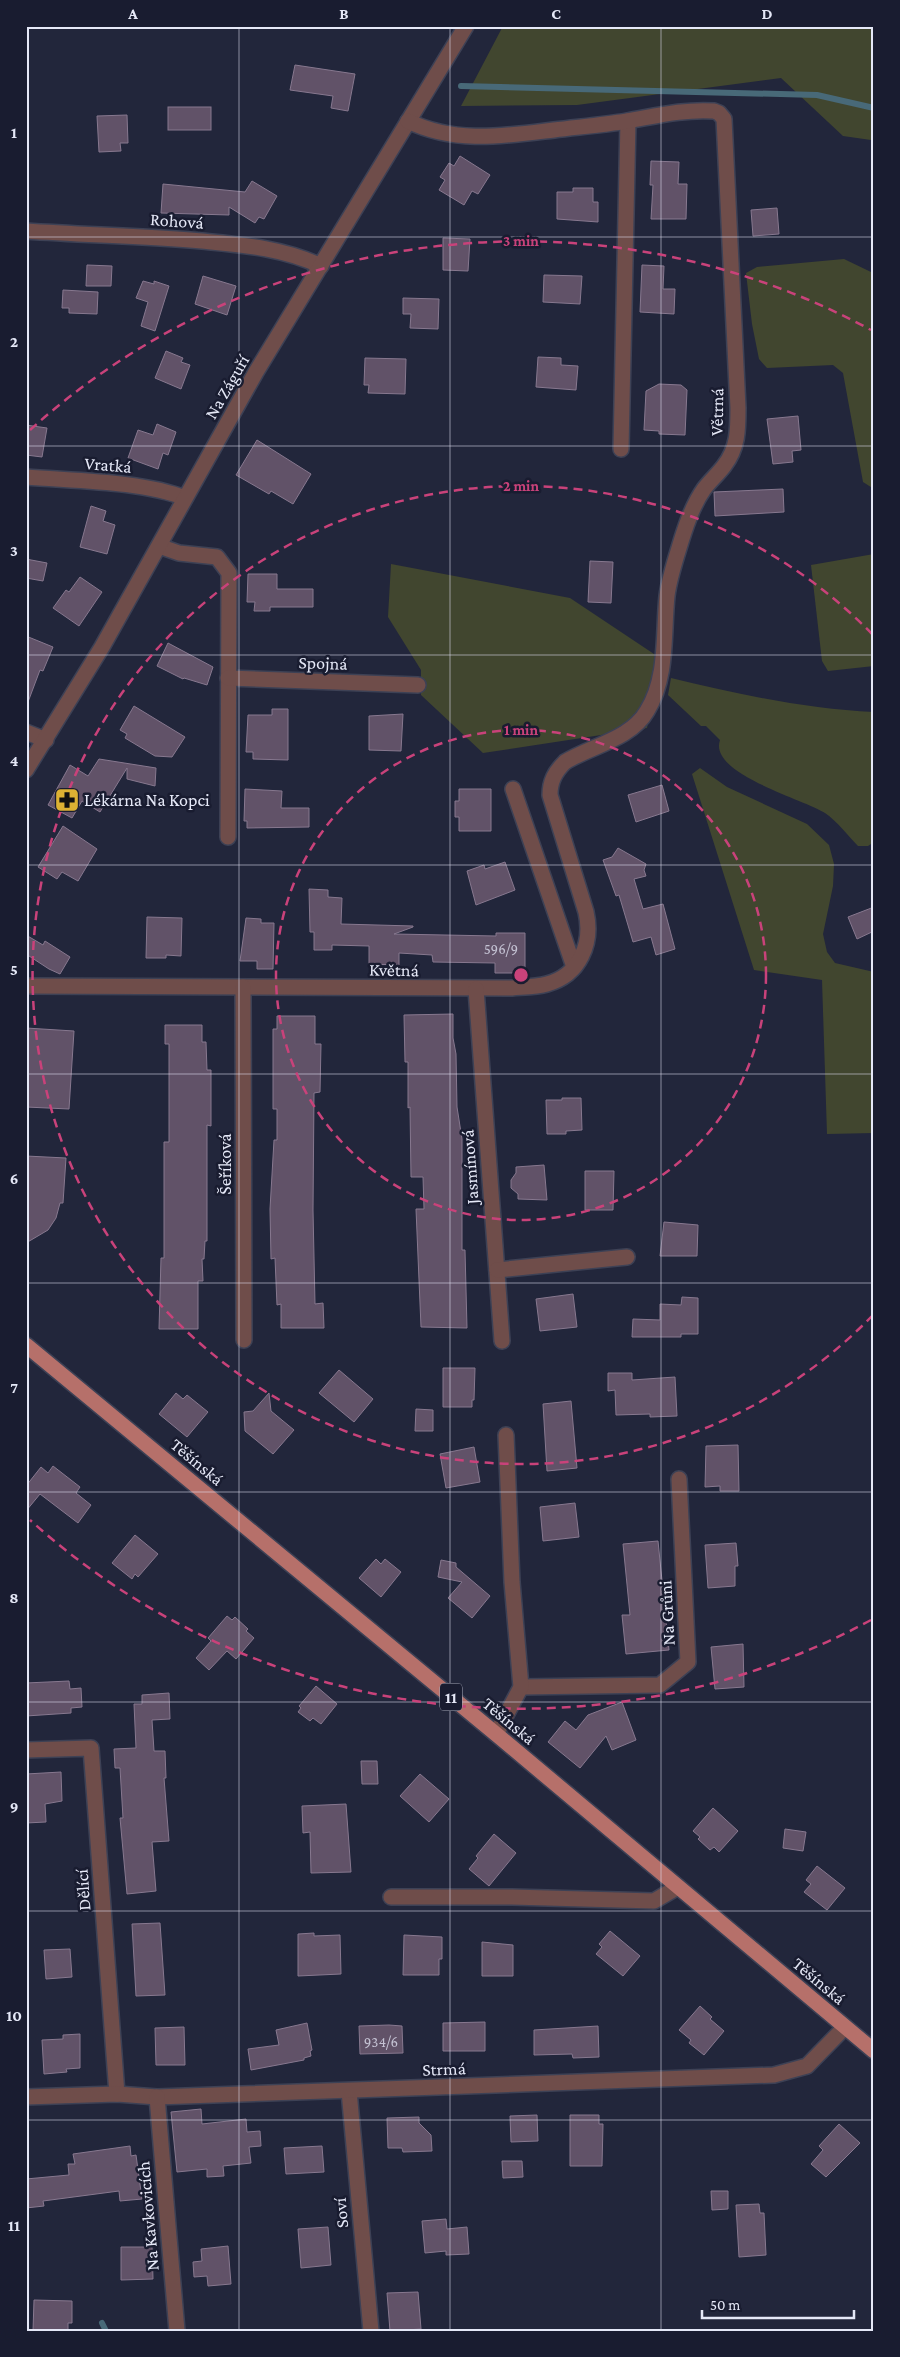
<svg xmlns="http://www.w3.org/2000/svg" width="900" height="2357" viewBox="0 0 900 2357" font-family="'Crimson Pro',serif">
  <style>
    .green { fill: #41462f }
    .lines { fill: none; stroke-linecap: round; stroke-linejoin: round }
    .stream { stroke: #486978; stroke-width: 6 }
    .building { fill: #615268; stroke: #87788f }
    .minor-casing { stroke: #3d4155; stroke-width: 18 }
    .major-casing { stroke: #3d4155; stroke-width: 18 }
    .minor { stroke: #6f4d4a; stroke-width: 15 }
    .major { stroke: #b6706a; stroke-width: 15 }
    .grid { fill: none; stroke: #e5e8f7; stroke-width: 1; stroke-opacity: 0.55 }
    .ring { fill: none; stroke: #c9427a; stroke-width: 2.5; stroke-dasharray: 9 6 }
    .labels { text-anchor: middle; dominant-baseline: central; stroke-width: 5; stroke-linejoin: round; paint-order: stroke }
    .number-label { font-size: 15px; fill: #c4c2d3 }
    .shield { fill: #191c30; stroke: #a8abbb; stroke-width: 1 }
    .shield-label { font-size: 16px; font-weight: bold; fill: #e5e8f7 }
    .street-label { font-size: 18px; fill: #e5e8f7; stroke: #191c30 }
    .poi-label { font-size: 18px; fill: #e5e8f7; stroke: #191c30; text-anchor: start }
    .centre { fill: #c9427a; stroke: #191c30; stroke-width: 2.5 }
    .ring-label { font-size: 15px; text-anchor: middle; font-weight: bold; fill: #c9427a; stroke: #191c30; stroke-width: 5; stroke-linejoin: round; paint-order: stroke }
    .neatline { fill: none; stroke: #e5e8f7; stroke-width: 2 }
    .grid-label { font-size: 16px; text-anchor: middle; font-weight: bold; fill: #e5e8f7 }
  </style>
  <rect width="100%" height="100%" fill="#22263b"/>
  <g class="green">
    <polygon points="503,26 874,26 874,172 871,140 843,136 781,78 577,105 461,106"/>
    <polygon points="844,259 871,272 874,268 874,489 863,482 843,373 833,365 767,368 759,359 752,324 746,273 757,267"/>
    <polygon points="874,554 874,666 828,671 822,661 811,565"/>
    <polygon points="391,564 570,598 660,658 647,728 483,753 421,695 421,670 388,617"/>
    <path d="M 671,678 C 737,694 806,709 874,712 L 874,842 L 868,846 L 858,846 C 848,836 837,821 825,813 C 804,799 708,774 720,740 L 706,726 L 701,726 L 668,695 Z"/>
    <polygon points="700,768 727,787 807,824 829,845 834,864 833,886 823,934 827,952 835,963 874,972 874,1133 827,1134 822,980 754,970 692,774"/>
  </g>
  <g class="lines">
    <g class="stream">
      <polyline points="461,86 817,95 874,108"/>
      <polyline points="102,2323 106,2331"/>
    </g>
  </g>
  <g class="building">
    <polygon points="295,65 355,74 348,111 331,108 333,96 290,90"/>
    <rect x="168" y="107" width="43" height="23"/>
    <polygon points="127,115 128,143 120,143 121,151 99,152 97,116"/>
    <polygon points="460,156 490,175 478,194 472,191 464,205 439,190 445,180 440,177 449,163 454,166"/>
    <polygon points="651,161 679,162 678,184 687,184 686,219 651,219 653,185 650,185"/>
    <polygon points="252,181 277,196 264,219 259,217 255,223 229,207 229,215 161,213 163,184 245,192"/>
    <polygon points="573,188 593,188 593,202 598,202 598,222 557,219 557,192 573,192"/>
    <polygon points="777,208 779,234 753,236 751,210"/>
    <polygon points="443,238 470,239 468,271 443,270"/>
    <polygon points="87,265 112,266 111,286 86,286"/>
    <polygon points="642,265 664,266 663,289 675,289 674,314 640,312"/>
    <polygon points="544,275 582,276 580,304 543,302"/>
    <polygon points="203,276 236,286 227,315 195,304"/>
    <polygon points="143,281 154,284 154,281 169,286 155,331 141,326 148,302 136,298"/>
    <polygon points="63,290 98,292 97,314 69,313 69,308 62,308"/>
    <polygon points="403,298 439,299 438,329 410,328 411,314 403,314"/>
    <polygon points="166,351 183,358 181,362 190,365 181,389 155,378"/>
    <polygon points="538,357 561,358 561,365 578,366 576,390 536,387"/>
    <polygon points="365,358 406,359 405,394 368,393 369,385 364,385"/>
    <polygon points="659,384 681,385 687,390 685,435 659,434 659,431 644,430 646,391"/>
    <polygon points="798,416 801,450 792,451 793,462 773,464 767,419"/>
    <polygon points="157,424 176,432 168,455 163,453 158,469 128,458 138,430 153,435"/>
    <polygon points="26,425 47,428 42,457 26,455"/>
    <polygon points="257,440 311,474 293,504 271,491 269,494 236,475"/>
    <polygon points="783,489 784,512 715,516 714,492"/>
    <polygon points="91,506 106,511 103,521 115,525 107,554 80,547"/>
    <polygon points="26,559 47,563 43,581 26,578"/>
    <polygon points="590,561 613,562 611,603 588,602"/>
    <polygon points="248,574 277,574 277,589 313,589 313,607 270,607 270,611 254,611 255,602 247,602"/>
    <polygon points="80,577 102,592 79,626 53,608 66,590 69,592"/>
    <polygon points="26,636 53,647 43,671 40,670 28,702 26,702"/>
    <polygon points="168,643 213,667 207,685 184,678 183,679 157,666"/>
    <polygon points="134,706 185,737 172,757 155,756 125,738 127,734 120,730"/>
    <polygon points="272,709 288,709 288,760 253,759 253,752 246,752 248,715 272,715"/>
    <polygon points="403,714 401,751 369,750 369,716"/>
    <polygon points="99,759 156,768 155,786 127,779 127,768 100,812 82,801 72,818 48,805 70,765 88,776"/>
    <polygon points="662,785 669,811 636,822 628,795"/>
    <polygon points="245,789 282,791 281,808 309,808 309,827 247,828 247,821 244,821"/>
    <polygon points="459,789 491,789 491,831 459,831 459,817 455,817 455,801 459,801"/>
    <polygon points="63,826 97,849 78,881 62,872 57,879 38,867"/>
    <polygon points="618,848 646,864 644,870 646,876 634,879 643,909 663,904 675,949 656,955 651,937 633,942 619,895 616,896 603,860 612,857"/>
    <polygon points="505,862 515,890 476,905 467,871 484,865 485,869"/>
    <polygon points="309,889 328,890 328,897 342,898 341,924 413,926 413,927 394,934 496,936 496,933 525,933 525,970 515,970 515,973 495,973 495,963 433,962 432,955 399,953 399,965 369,964 369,946 332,945 332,950 314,950 314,932 310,932"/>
    <polygon points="874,907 874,931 857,939 848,917"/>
    <polygon points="147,917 182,918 181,956 166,955 166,958 146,958"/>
    <polygon points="246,918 261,919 261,923 274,923 273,969 257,969 257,961 240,961"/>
    <polygon points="26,935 43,945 45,941 70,957 60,974 49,969 26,954"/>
    <polygon points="453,1014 453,1038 456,1054 457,1107 462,1139 462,1250 465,1250 467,1328 421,1327 416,1209 424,1209 423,1177 411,1177 410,1107 408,1108 408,1062 405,1062 404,1015"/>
    <polygon points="277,1016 315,1016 315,1044 321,1044 320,1092 314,1093 313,1210 315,1304 323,1303 324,1328 281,1328 281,1304 277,1305 275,1258 271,1259 270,1209 274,1140 277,1140 277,1109 273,1109 273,1029 277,1029"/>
    <polygon points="165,1025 202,1025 202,1042 206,1042 207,1070 211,1070 211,1126 207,1125 207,1241 205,1241 204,1259 202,1259 203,1281 198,1281 198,1329 159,1329 161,1258 164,1258 164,1142 169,1142 169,1044 165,1044"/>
    <polygon points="26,1028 74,1031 69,1109 26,1107"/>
    <polygon points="562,1098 581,1098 582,1130 566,1131 566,1134 547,1134 546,1100 562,1100"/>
    <polygon points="26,1156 66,1158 63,1203 60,1203 56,1218 48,1230 26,1243"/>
    <polygon points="544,1165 547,1200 518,1199 518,1194 511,1188 511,1180 516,1173 516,1167"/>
    <polygon points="585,1171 614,1171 613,1210 585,1210"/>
    <polygon points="664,1222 698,1225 697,1256 660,1256"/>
    <polygon points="573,1294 577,1327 540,1331 536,1299"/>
    <polygon points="682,1297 698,1298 698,1334 681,1334 681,1337 632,1337 633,1319 660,1320 660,1304 681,1305"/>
    <polygon points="443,1368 475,1368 474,1400 472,1400 472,1407 443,1407"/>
    <polygon points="339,1370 373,1399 354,1422 319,1393"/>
    <polygon points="608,1373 632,1373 632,1380 675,1377 677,1416 650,1417 650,1414 616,1415 615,1390 608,1391"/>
    <polygon points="176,1393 183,1399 187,1395 208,1412 187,1437 159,1414"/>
    <polygon points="269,1393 271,1411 294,1430 273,1454 245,1431 244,1412 253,1411"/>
    <polygon points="571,1401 577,1468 547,1471 543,1404"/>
    <polygon points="416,1409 433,1410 433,1431 415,1431"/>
    <polygon points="738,1445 739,1491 720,1491 720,1486 705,1487 706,1446"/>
    <polygon points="474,1447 480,1482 446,1488 440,1454"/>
    <polygon points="53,1466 80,1487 76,1493 91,1505 78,1523 40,1494 26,1511 26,1486 41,1467 48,1473"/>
    <polygon points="575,1503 579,1537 543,1541 540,1507"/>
    <polygon points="135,1535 158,1554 138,1577 135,1574 132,1579 112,1563"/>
    <polygon points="658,1541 669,1650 626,1654 622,1615 630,1615 623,1544"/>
    <polygon points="736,1543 738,1566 735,1566 735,1586 708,1588 705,1545"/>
    <polygon points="376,1559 381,1564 385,1559 401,1572 381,1597 359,1578"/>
    <polygon points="441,1560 456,1563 456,1567 490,1596 472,1618 448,1598 462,1582 438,1577"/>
    <polygon points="227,1616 232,1620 235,1617 248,1629 246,1631 254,1638 236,1659 227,1651 209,1670 196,1658 211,1641 208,1638"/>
    <polygon points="743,1644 744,1687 715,1689 711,1647"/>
    <polygon points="69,1681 70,1689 81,1688 82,1707 71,1708 71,1713 26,1716 26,1683"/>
    <polygon points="316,1686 337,1704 321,1724 313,1718 310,1721 298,1712 301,1708 299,1706"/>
    <polygon points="169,1693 170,1719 152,1720 154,1751 165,1751 166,1778 164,1778 169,1841 152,1842 156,1891 127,1894 120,1818 123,1818 120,1768 115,1768 114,1749 136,1748 134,1704 142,1704 142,1695"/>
    <polygon points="622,1702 636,1740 612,1750 606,1736 580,1768 548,1742 565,1721 576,1730 588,1715"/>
    <polygon points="361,1761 377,1761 378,1784 362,1784"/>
    <polygon points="61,1772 62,1801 45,1804 46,1822 26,1823 26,1774"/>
    <polygon points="420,1774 449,1799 429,1822 400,1796"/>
    <polygon points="346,1804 351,1872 311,1873 310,1832 303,1833 302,1806"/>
    <polygon points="713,1808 738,1831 719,1852 714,1847 710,1850 698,1839 700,1837 693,1831"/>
    <polygon points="785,1829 806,1832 803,1851 783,1848"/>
    <polygon points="494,1834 516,1853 489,1886 469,1869 478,1858 476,1856"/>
    <polygon points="817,1866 845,1888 827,1910 804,1892 811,1884 806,1880"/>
    <polygon points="160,1923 165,1995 136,1996 132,1924"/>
    <polygon points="610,1931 640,1956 623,1976 596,1954 602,1947 599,1944"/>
    <polygon points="314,1933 314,1936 340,1935 341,1974 298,1976 298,1934"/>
    <polygon points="404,1935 442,1937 442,1959 439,1959 439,1975 403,1975"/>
    <polygon points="482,1942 513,1945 513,1976 482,1976"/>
    <polygon points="70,1949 72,1977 46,1979 44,1950"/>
    <polygon points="700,2006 712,2017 710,2019 724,2031 704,2055 689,2043 691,2040 679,2030"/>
    <polygon points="485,2022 485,2051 443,2051 443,2023"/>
    <polygon points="307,2023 312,2050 310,2051 311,2056 304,2058 304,2060 251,2070 248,2049 279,2045 276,2030"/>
    <polygon points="389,2025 402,2026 403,2053 360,2054 359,2026"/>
    <polygon points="598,2026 599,2057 573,2058 572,2054 534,2055 534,2030"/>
    <polygon points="184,2027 185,2065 156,2065 155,2028"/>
    <polygon points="80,2034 80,2068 66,2069 67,2072 44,2074 42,2040 63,2039 63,2035"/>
    <polygon points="201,2109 202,2124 246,2119 247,2132 260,2131 261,2146 249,2147 251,2163 223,2166 224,2176 207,2177 207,2169 177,2172 171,2112"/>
    <polygon points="537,2115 538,2141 511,2142 510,2116"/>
    <polygon points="570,2115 599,2115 599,2124 603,2124 602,2166 570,2166"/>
    <polygon points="419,2117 419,2123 431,2135 432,2151 403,2152 402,2148 388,2148 387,2118"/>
    <polygon points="839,2124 860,2143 826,2177 811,2164 823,2150 819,2146"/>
    <polygon points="130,2146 131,2156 136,2155 142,2199 120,2201 119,2191 43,2201 44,2206 26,2208 26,2179 69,2175 68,2164 75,2164 73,2154"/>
    <polygon points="322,2146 324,2172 286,2174 284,2148"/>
    <polygon points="502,2161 522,2161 523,2177 503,2178"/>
    <polygon points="711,2191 728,2191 728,2209 712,2210"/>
    <polygon points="759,2204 760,2213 764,2213 766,2255 739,2257 736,2205"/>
    <polygon points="446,2219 447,2229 467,2227 469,2254 446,2255 446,2251 425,2253 422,2221"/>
    <polygon points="328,2227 331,2265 301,2268 298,2229"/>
    <polygon points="228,2246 231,2284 208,2286 207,2276 194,2277 193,2262 202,2261 201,2249"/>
    <polygon points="121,2247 152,2247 153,2279 121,2280"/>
    <polygon points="418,2292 421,2329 390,2331 387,2293"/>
    <polygon points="34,2300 72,2301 72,2323 68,2323 68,2331 33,2331"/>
  </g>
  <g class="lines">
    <defs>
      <g id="minor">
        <path d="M 26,231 C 85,235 144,236 202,241 C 243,245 283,248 321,266"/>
        <polyline points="621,449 628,121"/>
        <path d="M 26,477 C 74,481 143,481 185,498"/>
        <polyline points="159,546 179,553 217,557 229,573 228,837"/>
        <polyline points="228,678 418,685"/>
        <polyline points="26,732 46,740"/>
        <polyline points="26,770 102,647 256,372 466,26"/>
        <polyline points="513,789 574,967"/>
        <path d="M 26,986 L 512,988 C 524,987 536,987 547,984 C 580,975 593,943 586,912 L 550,795 C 550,781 555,772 565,762 C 591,746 631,739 647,711 C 668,677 663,634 667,596 C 669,580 674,564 679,548 C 685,528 692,506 704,489 C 710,481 718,474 724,466 C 738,448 738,430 738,408 L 724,119 L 719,113 L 714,111 C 683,109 656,116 627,121 C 603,125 578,127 554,130 C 504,136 455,144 408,121"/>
        <polyline points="243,987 244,1340"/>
        <polyline points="476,989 502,1341"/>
        <polyline points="497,1270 627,1257"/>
        <polyline points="521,1687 660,1685 688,1662 679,1479"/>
        <polyline points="496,1734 521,1687 512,1582 506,1435"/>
        <polyline points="26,1750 91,1748 117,2094"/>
        <polyline points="391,1897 512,1897 654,1901 678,1887"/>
        <polyline points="349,2091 371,2331"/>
        <polyline points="26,2097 117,2094 157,2097 774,2075 807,2066 845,2027"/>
        <polyline points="157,2097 177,2331"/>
      </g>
      <polyline id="major" points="26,1345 496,1734 874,2051"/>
    </defs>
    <use href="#minor" class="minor-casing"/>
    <use href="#major" class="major-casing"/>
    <use href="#minor" class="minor"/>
    <use href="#major" class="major"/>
  </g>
  <path class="grid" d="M 239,26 L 239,2331M 450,26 L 450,2331M 661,26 L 661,2331M 26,237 L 874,237M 26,446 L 874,446M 26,655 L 874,655M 26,865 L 874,865M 26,1074 L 874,1074M 26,1283 L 874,1283M 26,1492 L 874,1492M 26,1702 L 874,1702M 26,1911 L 874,1911M 26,2120 L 874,2120"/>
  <g class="ring">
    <circle cx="521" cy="975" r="245"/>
    <path d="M873 1315A489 489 0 1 1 873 635"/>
    <path d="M871 1620A734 734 0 0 1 30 1520M30 430A734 734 0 0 1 871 330"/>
  </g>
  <defs>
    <symbol id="pharmacy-square" viewBox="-11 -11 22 22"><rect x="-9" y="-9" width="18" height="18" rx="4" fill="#ddb133" stroke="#191c30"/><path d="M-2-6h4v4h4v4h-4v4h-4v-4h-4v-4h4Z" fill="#111"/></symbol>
  </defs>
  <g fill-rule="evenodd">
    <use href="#pharmacy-square" x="53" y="786" width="28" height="28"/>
  </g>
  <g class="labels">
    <g class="number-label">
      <text x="501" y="949">596/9</text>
      <text x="381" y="2042">934/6</text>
    </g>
    <rect class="shield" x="440" y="1683.5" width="22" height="27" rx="4"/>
    <g class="shield-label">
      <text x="451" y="1697">11</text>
    </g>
    <g class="street-label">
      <text transform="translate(177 221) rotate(4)">Rohová</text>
      <text transform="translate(227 387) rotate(-60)">Na Záguří</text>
      <text transform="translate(717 412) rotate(-89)">Větrná</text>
      <text transform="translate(108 465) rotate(5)">Vratká</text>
      <text transform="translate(323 663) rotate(2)">Spojná</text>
      <text transform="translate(394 970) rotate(1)">Květná</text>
      <text transform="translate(225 1164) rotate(-90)">Šeříková</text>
      <text transform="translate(470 1167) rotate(-94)">Jasmínová</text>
      <text transform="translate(197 1462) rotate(40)">Těšínská</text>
      <text transform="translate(667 1613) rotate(-93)">Na Grůni</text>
      <text transform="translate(509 1721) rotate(40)">Těšínská</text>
      <text transform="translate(83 1890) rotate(-94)">Dělící</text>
      <text transform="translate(819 1981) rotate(40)">Těšínská</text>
      <text transform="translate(444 2069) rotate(-2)">Strmá</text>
      <text transform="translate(341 2213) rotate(-95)">Soví</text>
      <text transform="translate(148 2216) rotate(-95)">Na Kavkovicích</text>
    </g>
    <g class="poi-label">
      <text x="84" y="800">Lékárna Na Kopci</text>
    </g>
  </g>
  <circle cx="521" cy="975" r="8" class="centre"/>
  <g class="ring-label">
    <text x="521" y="246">3 min</text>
    <text x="521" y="491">2 min</text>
    <text x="521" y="735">1 min</text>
  </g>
  <rect width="900" height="2357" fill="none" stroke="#191c30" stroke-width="55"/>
  <path d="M702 2310v8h152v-8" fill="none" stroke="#e5e8f7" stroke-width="2.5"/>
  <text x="710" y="2310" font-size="15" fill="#e5e8f7" stroke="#191c30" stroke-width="4" paint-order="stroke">50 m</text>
  <rect x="28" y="28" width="844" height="2302" class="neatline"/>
  <g class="grid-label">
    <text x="133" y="19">A</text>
    <text x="344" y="19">B</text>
    <text x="556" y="19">C</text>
    <text x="767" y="19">D</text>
    <text x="14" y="138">1</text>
    <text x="14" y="347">2</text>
    <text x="14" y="556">3</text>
    <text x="14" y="766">4</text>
    <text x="14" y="975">5</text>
    <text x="14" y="1184">6</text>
    <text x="14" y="1393">7</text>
    <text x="14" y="1603">8</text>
    <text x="14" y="1812">9</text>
    <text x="14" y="2021">10</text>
    <text x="14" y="2231">11</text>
  </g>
</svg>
